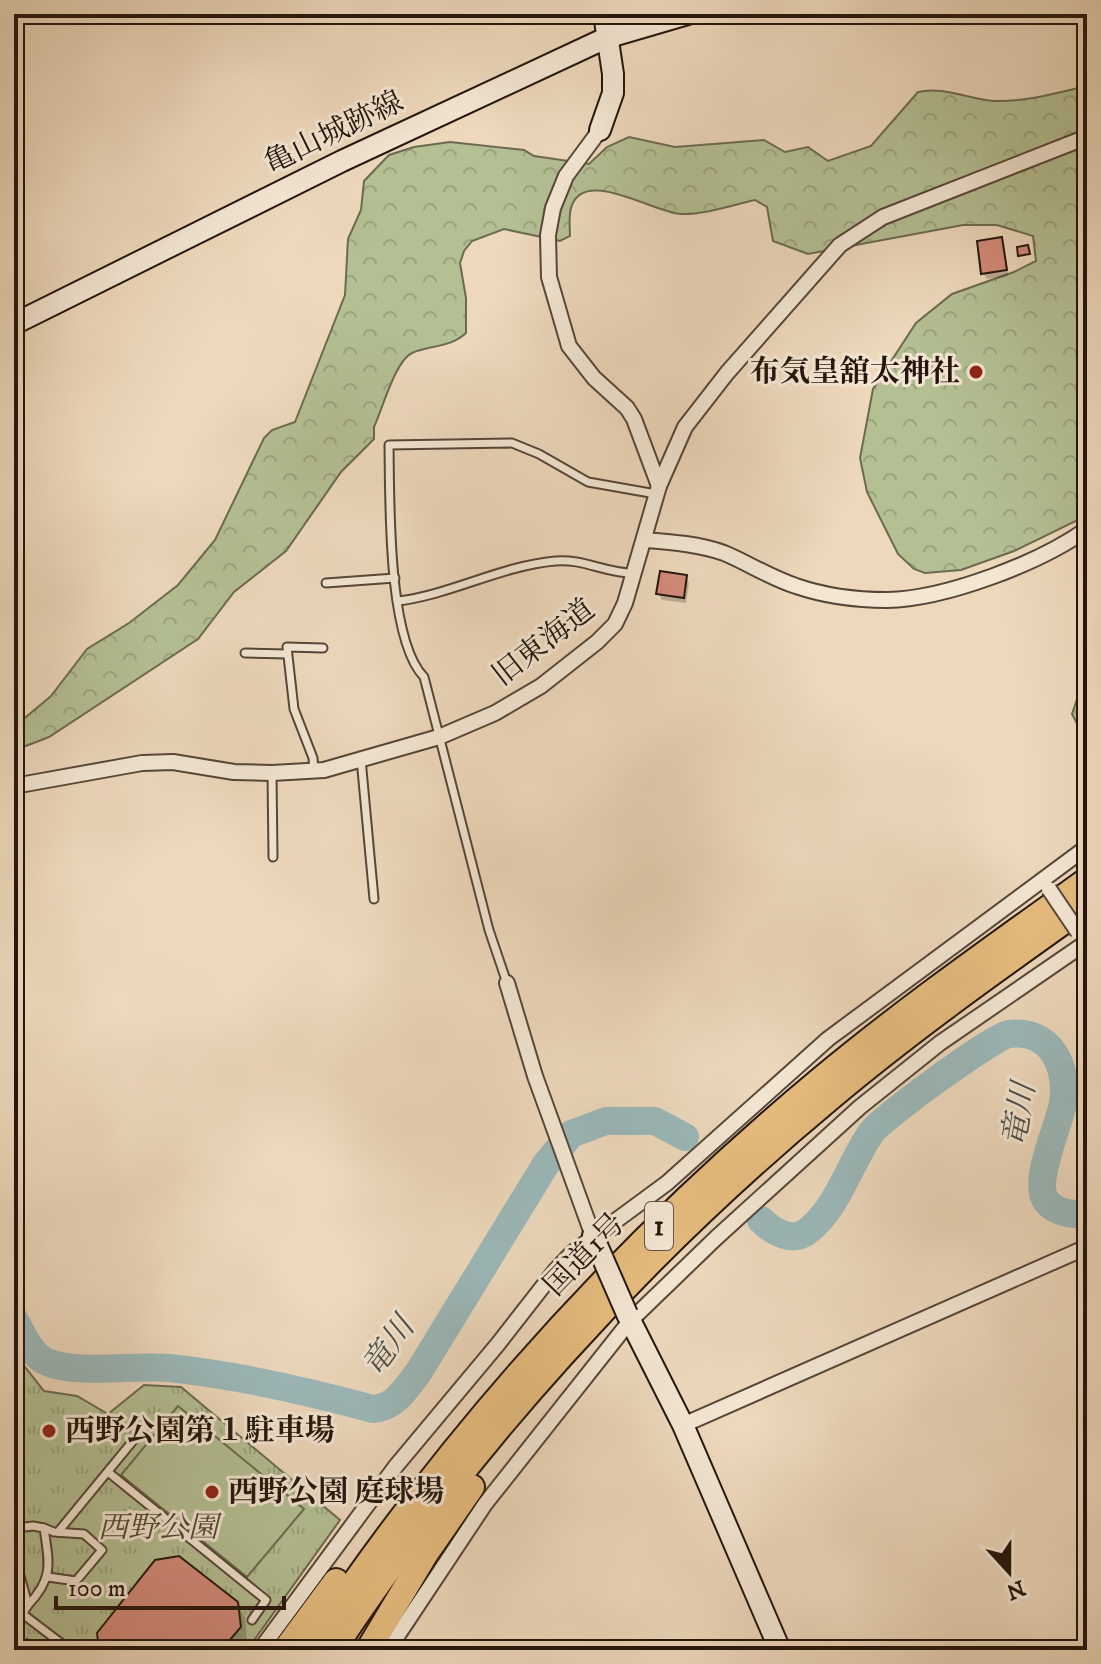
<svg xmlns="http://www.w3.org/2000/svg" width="1101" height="1664" viewBox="0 0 1101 1664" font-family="'IM FELL DW Pica','Noto Serif JP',serif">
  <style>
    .forest { fill: url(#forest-crowns); stroke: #6c6a50; stroke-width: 2 }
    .park { fill: url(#park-tufts); stroke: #6c6a50; stroke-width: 2 }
    .garden { fill: #b4bf94; stroke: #6c6a50; stroke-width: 2 }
    .shadow { fill: #0003 }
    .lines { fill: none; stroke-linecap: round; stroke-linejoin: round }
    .river { stroke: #9bb8b9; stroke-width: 28 }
    .building { fill: #d48a7b; stroke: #24160c; stroke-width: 2 }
    .lane-casing { stroke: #564638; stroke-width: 11 }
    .street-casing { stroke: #564638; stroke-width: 18 }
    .secondary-casing { stroke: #24160c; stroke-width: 24 }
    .highway-casing { stroke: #24160c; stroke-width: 28 }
    .lane { stroke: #f3e6d3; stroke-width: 7 }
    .street { stroke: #f3e6d3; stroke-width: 14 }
    .secondary { stroke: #f3e6d3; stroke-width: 20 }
    .highway { stroke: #e6bc7e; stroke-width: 24 }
    .street-bridge-casing { stroke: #564638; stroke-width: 18; stroke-linecap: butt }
    .secondary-bridge-casing { stroke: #24160c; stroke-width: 24; stroke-linecap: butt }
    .street-bridge { stroke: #f3e6d3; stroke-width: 14 }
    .secondary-bridge { stroke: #f3e6d3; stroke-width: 20 }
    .poi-dot { fill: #8f2418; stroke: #f3e6d3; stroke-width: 3 }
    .labels { text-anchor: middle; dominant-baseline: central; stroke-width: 6; stroke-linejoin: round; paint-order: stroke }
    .shield { fill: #f3e6d3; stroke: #625448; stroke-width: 2 }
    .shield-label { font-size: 28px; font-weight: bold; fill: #24160c }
    .street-label { font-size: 30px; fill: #24160c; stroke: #f3e6d3 }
    .poi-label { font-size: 30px; font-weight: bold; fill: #24160c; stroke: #f3e6d3; text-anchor: start }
    .park-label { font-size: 30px; font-style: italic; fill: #4f4935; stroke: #f3e6d3 }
    .water-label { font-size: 32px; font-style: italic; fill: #4e4f49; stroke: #f3e6d3 }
  </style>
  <defs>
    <pattern id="forest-crowns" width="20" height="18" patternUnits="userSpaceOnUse" patternTransform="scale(2)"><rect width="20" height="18" fill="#b4bf94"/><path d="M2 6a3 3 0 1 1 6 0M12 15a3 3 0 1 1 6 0" fill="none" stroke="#9ba37e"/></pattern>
    <pattern id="park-tufts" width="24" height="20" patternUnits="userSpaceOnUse" patternTransform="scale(2)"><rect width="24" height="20" fill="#b4bf94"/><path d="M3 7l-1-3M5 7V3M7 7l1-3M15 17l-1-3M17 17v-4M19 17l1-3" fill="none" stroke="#9ba37e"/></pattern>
  </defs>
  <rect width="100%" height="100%" fill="#edd8bc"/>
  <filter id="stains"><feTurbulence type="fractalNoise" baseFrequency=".0025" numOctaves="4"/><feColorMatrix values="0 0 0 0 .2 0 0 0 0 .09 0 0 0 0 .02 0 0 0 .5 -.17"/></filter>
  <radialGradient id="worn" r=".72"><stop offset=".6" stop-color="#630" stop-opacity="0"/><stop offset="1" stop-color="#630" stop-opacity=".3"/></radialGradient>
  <g class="forest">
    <path d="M 1087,86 L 1087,514 L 1078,520 L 1014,551 L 961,570 L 925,573 L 914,569 L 898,554 L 867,492 L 860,458 L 873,389 L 916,323 L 952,294 L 1014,272 L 1036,261 L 1033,236 L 997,225 L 963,225 L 808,254 L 773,241 L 767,207 L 755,200 C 732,205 704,215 681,214 C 654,213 586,168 572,205 C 568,214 570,226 570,236 L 560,241 L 504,229 L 472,241 L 464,251 L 460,263 L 466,298 L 466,333 C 450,348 430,345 412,353 C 395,361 382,410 374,427 L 374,439 L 341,472 L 286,551 L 234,592 L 198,639 L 49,737 L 18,749 L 14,746 L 14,727 L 51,696 L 87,649 L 129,623 L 178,585 L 215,540 L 264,438 L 272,430 L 295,422 L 345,295 L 348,239 L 361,210 L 364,181 L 389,155 L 414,147 L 450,142 L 524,150 L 534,156 L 589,164 L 607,147 L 629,137 L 675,147 L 764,140 L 785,152 L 808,147 L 828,161 L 871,146 L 918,92 C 943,86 968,99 993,101 C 1026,102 1056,93 1087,86 Z"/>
    <polygon points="1087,681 1087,743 1072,714 1080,691"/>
  </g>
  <polygon class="park" points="14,1353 44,1391 77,1396 108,1414 144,1385 181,1387 340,1520 247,1650 14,1650"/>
  <polygon class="garden" points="178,1406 304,1509 247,1577 121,1475"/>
  <g class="shadow">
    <polygon points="1001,239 1004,245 1008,276 987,279 983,273"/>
    <polygon points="686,577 689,583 686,603 662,600 659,594"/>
    <polygon points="237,1603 245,1617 247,1641 239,1650 101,1650"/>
  </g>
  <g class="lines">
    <g class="river">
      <path d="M 761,1220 C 773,1232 793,1244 809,1230 C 838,1207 850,1163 871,1133 C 880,1119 994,1036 1009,1034 C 1051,1029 1068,1066 1063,1103 C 1059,1127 1031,1183 1047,1202 C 1057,1214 1074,1214 1087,1215"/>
      <path d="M 14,1319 C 22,1333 31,1356 47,1362 C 76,1375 135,1365 169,1368 C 237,1375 307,1391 373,1409 C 396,1407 405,1389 418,1373 L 546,1164 L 571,1134 L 606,1121 L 655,1121 L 685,1137"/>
    </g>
  </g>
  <g class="building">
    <polygon points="1002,237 1007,270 981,274 977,241"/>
    <polygon points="1028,245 1030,254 1018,256 1017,247"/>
    <polygon points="660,571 687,575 684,598 656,594"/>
    <polygon points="179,1556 238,1602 241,1627 223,1648 225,1650 99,1650 97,1633 155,1560"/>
    <polygon points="27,1639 41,1650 18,1650"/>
  </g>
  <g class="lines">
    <defs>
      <g id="lane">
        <polyline points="326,583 395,578"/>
        <path d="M 399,601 C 452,594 501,566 555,561 C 583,558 607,574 634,573"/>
        <polyline points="245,653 287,654"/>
        <polyline points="361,759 374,899"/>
        <polyline points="314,771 313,758 294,709 287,647 323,648"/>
        <polyline points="272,773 273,857"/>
        <path d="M 507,983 L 489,930 L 424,677 C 387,639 390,499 389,445 L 512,443 L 539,454 L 588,482 L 656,494"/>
        <polyline points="108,1472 266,1600 252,1620"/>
        <polyline points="14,1520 19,1572 28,1605 14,1627"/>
        <path d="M 16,1528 L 33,1526 L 44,1528 C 49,1563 54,1578 28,1605"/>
        <polyline points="44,1528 54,1532 84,1534 102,1550 76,1581 48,1577"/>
        <polyline points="58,1532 146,1425"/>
        <polyline points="24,1615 70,1650"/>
      </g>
      <g id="street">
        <polyline points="600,130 566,176 553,208 548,235 549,277 569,346 594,378 627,408 634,419 659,486"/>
        <path d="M 645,540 C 671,542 699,544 724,553 C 748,563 771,578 796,586 C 825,596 856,600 887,600 C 945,599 1040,563 1087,529"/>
        <polyline points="14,786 142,763 173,762 234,772 272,773 324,770 439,737 495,713 541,686 597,642 615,624 625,603 659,486 685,427 727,373 840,245 883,217 1087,137"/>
        <polyline points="507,983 535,1076 593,1236"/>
        <polyline points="683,1425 1087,1247"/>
        <polyline points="260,1650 396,1466 498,1344 555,1271 572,1253 667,1183 828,1039 1087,847"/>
        <polyline points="388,1650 485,1504 630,1321 716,1238 860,1107 940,1043 1087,942"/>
      </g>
      <g id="secondary">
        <polyline points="600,130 613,93 613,74 604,14"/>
        <polyline points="14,324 342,161 606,38 688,14"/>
        <polyline points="593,1236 603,1259"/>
        <polyline points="627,1314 683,1425 780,1650"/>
      </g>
      <g id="highway">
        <polyline points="285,1650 336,1581"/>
        <path d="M 308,1650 C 450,1436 623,1244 820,1080 C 905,1009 997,945 1087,880"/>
        <path d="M 333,1650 C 469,1444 640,1256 830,1098 C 912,1029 1000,967 1087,905"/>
        <polyline points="368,1650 425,1555 472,1487"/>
      </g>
    </defs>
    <use href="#lane" class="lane-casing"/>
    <use href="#street" class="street-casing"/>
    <use href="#secondary" class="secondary-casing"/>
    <use href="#highway" class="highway-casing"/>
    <use href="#lane" class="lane"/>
    <use href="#street" class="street"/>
    <use href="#secondary" class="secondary"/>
    <use href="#highway" class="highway"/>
    <defs>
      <polyline id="street-bridge" points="1049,889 1078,932"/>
      <polyline id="secondary-bridge" points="603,1259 627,1314"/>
    </defs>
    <use href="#street-bridge" class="street-bridge-casing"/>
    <use href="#secondary-bridge" class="secondary-bridge-casing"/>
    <use href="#street-bridge" class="street-bridge"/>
    <use href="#secondary-bridge" class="secondary-bridge"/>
  </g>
  <g class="poi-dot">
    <circle cx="976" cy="372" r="8"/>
    <circle cx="49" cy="1431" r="8"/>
    <circle cx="212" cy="1492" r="8"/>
  </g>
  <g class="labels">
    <rect class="shield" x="645" y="1202" width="28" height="48" rx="6"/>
    <g class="shield-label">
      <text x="659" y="1226">1</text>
    </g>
    <g class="street-label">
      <text transform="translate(334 133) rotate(-26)">亀山城跡線</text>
      <text transform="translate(544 643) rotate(-38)">旧東海道</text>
      <text transform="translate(585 1255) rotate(-46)">国道1号</text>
    </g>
    <g class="poi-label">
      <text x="960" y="372" text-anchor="end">布気皇舘太神社</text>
      <text x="65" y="1431">西野公園第１駐車場</text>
      <text x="228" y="1492">西野公園 庭球場</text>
    </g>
    <g class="park-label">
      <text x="158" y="1528">西野公園</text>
    </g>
    <g class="water-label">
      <text transform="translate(1020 1115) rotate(-80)">竜川</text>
      <text transform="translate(389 1347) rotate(-54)">竜川</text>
    </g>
  </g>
  <rect width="1101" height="1664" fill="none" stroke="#edd8bc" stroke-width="48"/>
  <rect x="16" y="16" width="1069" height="1632" fill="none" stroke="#24160c" stroke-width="4"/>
  <rect x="24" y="24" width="1053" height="1616" fill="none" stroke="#24160c" stroke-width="2"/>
  <g transform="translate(1009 1572) rotate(159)" stroke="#f3e6d3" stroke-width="6" paint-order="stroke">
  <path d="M0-6L14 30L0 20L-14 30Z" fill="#24160c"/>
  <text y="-12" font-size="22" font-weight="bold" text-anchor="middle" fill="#24160c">N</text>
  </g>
  <path d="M56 1596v12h228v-12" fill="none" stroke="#24160c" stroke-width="4"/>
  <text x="68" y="1596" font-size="24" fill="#24160c" stroke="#f3e6d3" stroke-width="6" paint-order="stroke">100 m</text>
  <rect width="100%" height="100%" filter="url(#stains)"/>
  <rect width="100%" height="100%" fill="url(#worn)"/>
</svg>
